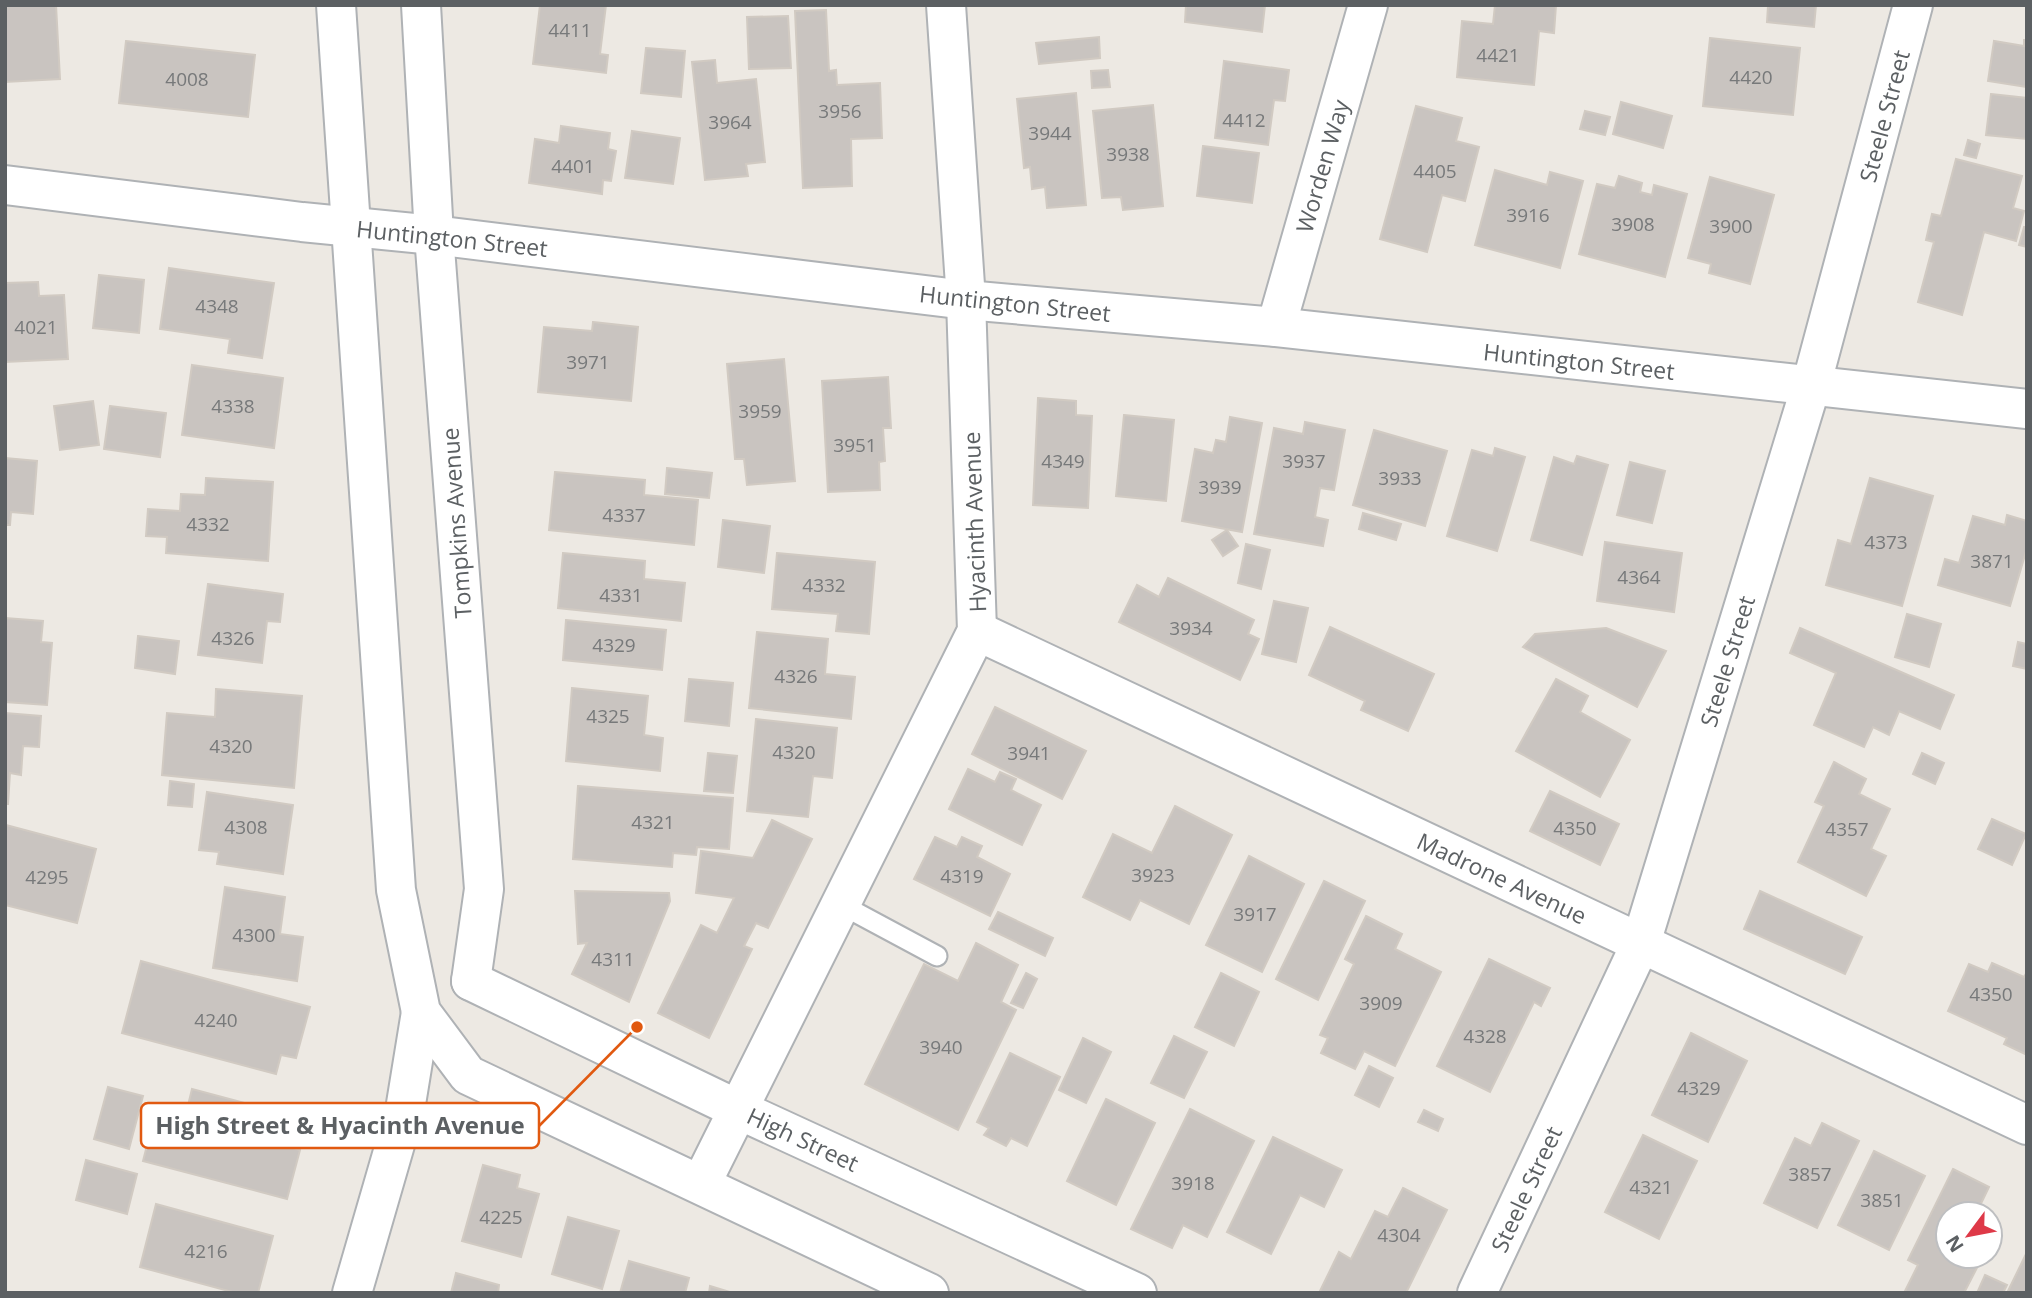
<svg xmlns="http://www.w3.org/2000/svg" width="2032" height="1298" viewBox="0 0 2032 1298" font-family="'Open Sans',sans-serif">
  <style>
    .building { fill: #c9c4c0; stroke: #d1cac2; stroke-width: 2 }
    .lines { fill: none; stroke-linecap: round; stroke-linejoin: round }
    .service-casing { stroke: #afb2b5; stroke-width: 23 }
    .minor-casing { stroke: #afb2b5; stroke-width: 42 }
    .tertiary-casing { stroke: #afb2b5; stroke-width: 42 }
    .service { stroke: #fff; stroke-width: 19 }
    .minor { stroke: #fff; stroke-width: 38 }
    .tertiary { stroke: #fff; stroke-width: 38 }
    .labels { text-anchor: middle; dominant-baseline: central; stroke-width: 6; stroke-linejoin: round; paint-order: stroke }
    .number-label { font-size: 19px; fill: #77797a }
    .street-label { font-size: 23px; fill: #5c6063; stroke: #fff }
    .leader { fill: none; stroke: #e15910; stroke-width: 2.5 }
    .callout-dot { fill: #e15910; stroke: #fff; stroke-width: 2.5 }
    .callout { fill: #fff; stroke: #e15910; stroke-width: 2.5 }
    .callout-label { font-size: 24px; text-anchor: middle; font-weight: bold; fill: #5c6063 }
  </style>
  <rect width="100%" height="100%" fill="#ede9e3"/>
  <g class="building">
    <polygon points="5,5 56,5 60,79 5,82"/>
    <polygon points="540,5 606,5 600,54 608,55 606,73 533,64"/>
    <polygon points="1186,5 1265,5 1262,32 1185,22"/>
    <polygon points="1495,5 1556,5 1554,33 1539,31 1534,85 1457,77 1462,21 1493,24"/>
    <polygon points="1763,5 1816,5 1814,27 1767,22 1768,6"/>
    <polygon points="826,10 829,71 836,70 837,85 880,83 882,138 851,139 852,186 803,188 795,11"/>
    <polygon points="788,16 791,68 749,69 747,17"/>
    <polygon points="1099,37 1100,58 1039,64 1036,43"/>
    <polygon points="1710,38 1800,48 1793,115 1703,106"/>
    <polygon points="2024,40 2027,40 2027,87 1988,81 1994,41 2024,46"/>
    <polygon points="126,41 255,55 248,117 119,103"/>
    <polygon points="646,48 685,51 681,97 641,93"/>
    <polygon points="715,60 717,83 756,79 765,162 746,164 748,176 705,180 692,62"/>
    <polygon points="1224,61 1289,70 1285,101 1274,100 1268,145 1215,138"/>
    <polygon points="1108,70 1110,87 1092,88 1091,71"/>
    <polygon points="1076,93 1086,205 1047,208 1045,187 1032,189 1030,167 1024,168 1017,99"/>
    <polygon points="1991,94 2027,98 2027,139 1986,135"/>
    <polygon points="1621,102 1672,116 1663,148 1613,134"/>
    <polygon points="1153,105 1163,206 1123,210 1121,197 1102,198 1093,111"/>
    <polygon points="1416,106 1462,118 1456,141 1479,147 1465,201 1442,195 1427,252 1380,239"/>
    <polygon points="1585,111 1610,117 1605,135 1580,129"/>
    <polygon points="561,126 610,133 608,149 616,151 611,181 603,180 602,194 529,183 535,139 559,143"/>
    <polygon points="632,131 680,138 673,184 625,178"/>
    <polygon points="1968,140 1980,144 1976,158 1964,155"/>
    <polygon points="1203,146 1259,153 1252,203 1197,196"/>
    <polygon points="1956,159 2022,176 2013,208 2024,211 2016,241 1984,232 1962,315 1918,302 1934,242 1926,240 1932,214 1941,216"/>
    <polygon points="1495,170 1547,185 1550,172 1583,181 1560,268 1475,245"/>
    <polygon points="1619,176 1642,183 1640,192 1652,195 1654,185 1687,194 1665,277 1579,254 1597,184 1615,188"/>
    <polygon points="1710,177 1774,195 1750,284 1709,273 1711,264 1688,258"/>
    <polygon points="2024,227 2027,227 2027,247 2019,245"/>
    <polygon points="169,268 274,283 262,358 228,353 230,339 160,329"/>
    <polygon points="99,275 144,280 139,333 93,328"/>
    <polygon points="38,282 39,296 64,295 68,359 5,362 5,283"/>
    <polygon points="593,322 638,327 631,401 538,392 544,327 592,331"/>
    <polygon points="784,359 795,481 747,485 744,459 735,459 727,364"/>
    <polygon points="192,365 283,378 274,448 182,435"/>
    <polygon points="888,377 891,428 883,428 885,461 879,462 880,490 828,492 822,381"/>
    <polygon points="1038,398 1076,401 1076,415 1092,416 1088,508 1033,505"/>
    <polygon points="93,401 99,445 60,450 54,406"/>
    <polygon points="110,406 166,413 160,457 104,449"/>
    <polygon points="1124,415 1174,420 1166,501 1116,496"/>
    <polygon points="1230,417 1262,423 1242,532 1182,521 1195,449 1213,453 1216,440 1226,442"/>
    <polygon points="1305,422 1345,430 1334,490 1320,488 1315,517 1328,520 1323,546 1254,534 1274,428 1303,434"/>
    <polygon points="1374,430 1447,451 1425,526 1353,505"/>
    <polygon points="1495,448 1525,457 1497,551 1447,536 1472,450 1493,456"/>
    <polygon points="1577,456 1608,465 1582,555 1531,540 1554,457 1574,464"/>
    <polygon points="5,458 37,461 33,514 11,512 10,525 5,525"/>
    <polygon points="1630,462 1665,471 1652,523 1617,515"/>
    <polygon points="667,468 712,473 709,498 665,494"/>
    <polygon points="555,472 645,480 644,495 698,500 694,545 549,530"/>
    <polygon points="206,478 273,482 268,561 166,553 167,537 146,536 148,509 180,511 181,494 205,495"/>
    <polygon points="1870,478 1933,496 1902,606 1826,585 1838,540 1851,544"/>
    <polygon points="1363,513 1401,524 1396,540 1359,529"/>
    <polygon points="2007,515 2027,521 2027,548 2010,606 1938,585 1945,559 1959,563 1973,516 2005,525"/>
    <polygon points="723,520 770,526 764,573 718,567"/>
    <polygon points="1227,530 1238,546 1223,556 1212,540"/>
    <polygon points="1605,542 1682,553 1674,612 1597,601"/>
    <polygon points="1246,544 1270,550 1261,589 1238,583"/>
    <polygon points="563,553 645,561 644,579 685,583 681,621 558,608"/>
    <polygon points="777,553 875,562 869,634 836,631 838,614 772,609"/>
    <polygon points="1168,578 1254,620 1248,634 1259,639 1240,680 1119,622 1137,585 1159,597"/>
    <polygon points="208,584 283,594 280,622 267,621 262,663 198,655"/>
    <polygon points="1274,601 1308,608 1296,662 1262,654"/>
    <polygon points="1907,614 1941,624 1929,667 1895,657"/>
    <polygon points="5,618 43,621 41,642 52,643 47,705 5,702"/>
    <polygon points="566,620 666,630 662,670 563,660"/>
    <polygon points="1330,627 1434,674 1408,731 1361,710 1365,701 1309,675"/>
    <polygon points="1606,628 1666,651 1637,707 1523,647 1535,634"/>
    <polygon points="1800,628 1954,695 1940,729 1899,711 1889,735 1873,727 1864,747 1814,725 1836,673 1790,653"/>
    <polygon points="757,632 828,639 825,674 855,677 851,719 749,708"/>
    <polygon points="138,636 179,641 175,674 135,668"/>
    <polygon points="2018,642 2027,644 2027,669 2013,666"/>
    <polygon points="689,679 733,683 729,726 685,721"/>
    <polygon points="1556,679 1588,696 1580,712 1630,740 1600,797 1516,751"/>
    <polygon points="572,688 648,696 644,735 663,738 660,771 566,761"/>
    <polygon points="216,689 302,696 294,788 162,775 167,713 215,717"/>
    <polygon points="995,707 1086,751 1062,799 972,754"/>
    <polygon points="5,713 41,716 39,747 23,746 21,775 10,773 8,804 5,804"/>
    <polygon points="756,719 837,728 832,778 813,776 808,817 747,811"/>
    <polygon points="708,753 737,756 733,793 704,791"/>
    <polygon points="1922,753 1944,763 1935,784 1913,774"/>
    <polygon points="1834,762 1866,779 1859,794 1890,809 1871,849 1886,856 1866,896 1798,862 1824,806 1815,802"/>
    <polygon points="968,769 995,782 1000,772 1016,779 1011,790 1041,805 1022,845 949,809"/>
    <polygon points="170,781 194,784 192,807 168,805"/>
    <polygon points="578,786 733,798 729,849 697,847 696,855 673,853 672,867 573,859"/>
    <polygon points="1550,791 1619,824 1600,865 1530,831"/>
    <polygon points="207,792 293,805 283,874 217,864 219,852 199,850"/>
    <polygon points="1175,806 1232,835 1189,924 1140,900 1130,920 1083,897 1113,834 1152,853"/>
    <polygon points="1992,819 2026,834 2012,865 1978,849"/>
    <polygon points="772,820 812,839 768,928 756,923 744,946 752,949 709,1038 658,1013 701,925 717,933 734,898 696,893 701,851 753,858"/>
    <polygon points="6,825 96,849 77,923 5,905"/>
    <polygon points="935,837 957,847 962,837 982,846 977,857 1010,874 990,916 914,879"/>
    <polygon points="1249,856 1304,884 1262,972 1206,945"/>
    <polygon points="1324,881 1365,901 1318,1000 1276,979"/>
    <polygon points="225,887 285,897 280,934 303,937 297,981 213,968"/>
    <polygon points="575,891 669,893 670,901 629,1002 572,974 587,943 578,944"/>
    <polygon points="1760,891 1862,937 1845,974 1744,929"/>
    <polygon points="998,912 1053,938 1045,956 989,929"/>
    <polygon points="1366,916 1402,934 1395,949 1441,972 1395,1066 1364,1051 1355,1069 1321,1053 1328,1038 1320,1035 1354,964 1345,959"/>
    <polygon points="976,943 1018,965 1001,1002 1016,1010 958,1130 865,1084 924,964 958,981"/>
    <polygon points="1489,959 1550,988 1541,1006 1534,1002 1490,1092 1437,1066"/>
    <polygon points="141,961 310,1007 296,1058 281,1055 276,1074 122,1033"/>
    <polygon points="1992,963 2024,977 2027,972 2027,1055 2004,1044 2007,1038 1948,1011 1969,964 1988,972"/>
    <polygon points="1026,973 1037,979 1023,1008 1011,1003"/>
    <polygon points="1221,973 1259,992 1234,1046 1195,1027"/>
    <polygon points="1691,1033 1747,1061 1708,1142 1652,1115"/>
    <polygon points="1174,1036 1207,1052 1184,1098 1151,1083"/>
    <polygon points="1083,1038 1111,1052 1086,1103 1059,1090"/>
    <polygon points="1010,1053 1060,1077 1027,1146 1011,1138 1006,1146 984,1135 989,1128 977,1122"/>
    <polygon points="1369,1066 1393,1078 1379,1107 1355,1095"/>
    <polygon points="108,1087 143,1096 129,1149 94,1139"/>
    <polygon points="192,1089 297,1117 290,1147 300,1150 287,1199 143,1161 153,1122 182,1130"/>
    <polygon points="1106,1099 1155,1123 1116,1205 1067,1181"/>
    <polygon points="1190,1109 1254,1141 1207,1237 1183,1225 1172,1248 1131,1229"/>
    <polygon points="1424,1110 1443,1119 1438,1131 1418,1122"/>
    <polygon points="1822,1123 1859,1141 1817,1228 1764,1203 1795,1138 1811,1146"/>
    <polygon points="1643,1135 1697,1161 1659,1239 1605,1212"/>
    <polygon points="1273,1137 1342,1170 1324,1207 1300,1195 1271,1254 1227,1232"/>
    <polygon points="1874,1151 1925,1176 1889,1250 1838,1225"/>
    <polygon points="86,1160 137,1174 127,1214 76,1200"/>
    <polygon points="483,1165 520,1175 517,1188 539,1194 521,1257 462,1241"/>
    <polygon points="1953,1169 1989,1187 1976,1214 1948,1214 1948,1256 1972,1256 1981,1260 1964,1293 1904,1293 1918,1265 1908,1260"/>
    <polygon points="1403,1188 1447,1210 1406,1293 1319,1293 1339,1252 1351,1259 1375,1211 1388,1217"/>
    <polygon points="156,1204 273,1236 258,1293 236,1293 140,1267"/>
    <polygon points="568,1217 619,1231 602,1289 552,1274"/>
    <polygon points="2027,1252 2027,1293 2007,1293"/>
    <polygon points="629,1261 689,1278 685,1293 620,1293"/>
    <polygon points="456,1273 499,1285 498,1293 451,1293"/>
    <polygon points="1985,1275 2007,1285 2003,1293 1977,1293"/>
    <polygon points="710,1286 733,1293 709,1293"/>
  </g>
  <g class="lines">
    <defs>
      <polyline id="service" points="840,904 937,956"/>
      <g id="minor">
        <polyline points="5,185 302,222 434,235 966,300 1276,327 2027,409"/>
        <polyline points="1276,327 1368,5"/>
        <polyline points="977,631 2027,1125"/>
        <polyline points="701,1184 977,631 966,300 946,5"/>
        <polyline points="352,1293 405,1110 421,1012"/>
        <polyline points="1477,1293 1641,943 1811,386 1913,5"/>
      </g>
      <g id="tertiary">
        <polyline points="336,5 396,890 421,1012 468,1075 929,1293"/>
        <polyline points="421,5 434,235 484,889 471,981"/>
        <polyline points="471,981 737,1109 1137,1293"/>
      </g>
    </defs>
    <use href="#service" class="service-casing"/>
    <use href="#minor" class="minor-casing"/>
    <use href="#tertiary" class="tertiary-casing"/>
    <use href="#service" class="service"/>
    <use href="#minor" class="minor"/>
    <use href="#tertiary" class="tertiary"/>
  </g>
  <g class="labels">
    <g class="number-label">
      <text x="570" y="30">4411</text>
      <text x="1498" y="55">4421</text>
      <text x="1751" y="77">4420</text>
      <text x="187" y="79">4008</text>
      <text x="840" y="111">3956</text>
      <text x="1244" y="120">4412</text>
      <text x="730" y="122">3964</text>
      <text x="1050" y="133">3944</text>
      <text x="1128" y="154">3938</text>
      <text x="573" y="166">4401</text>
      <text x="1435" y="171">4405</text>
      <text x="1528" y="215">3916</text>
      <text x="1633" y="224">3908</text>
      <text x="1731" y="226">3900</text>
      <text x="217" y="306">4348</text>
      <text x="36" y="327">4021</text>
      <text x="588" y="362">3971</text>
      <text x="233" y="406">4338</text>
      <text x="760" y="411">3959</text>
      <text x="855" y="445">3951</text>
      <text x="1063" y="461">4349</text>
      <text x="1304" y="461">3937</text>
      <text x="1400" y="478">3933</text>
      <text x="1220" y="487">3939</text>
      <text x="624" y="515">4337</text>
      <text x="208" y="524">4332</text>
      <text x="1886" y="542">4373</text>
      <text x="1992" y="561">3871</text>
      <text x="1639" y="577">4364</text>
      <text x="824" y="585">4332</text>
      <text x="621" y="595">4331</text>
      <text x="1191" y="628">3934</text>
      <text x="233" y="638">4326</text>
      <text x="614" y="645">4329</text>
      <text x="796" y="676">4326</text>
      <text x="608" y="716">4325</text>
      <text x="231" y="746">4320</text>
      <text x="794" y="752">4320</text>
      <text x="1029" y="753">3941</text>
      <text x="653" y="822">4321</text>
      <text x="246" y="827">4308</text>
      <text x="1575" y="828">4350</text>
      <text x="1847" y="829">4357</text>
      <text x="1153" y="875">3923</text>
      <text x="962" y="876">4319</text>
      <text x="47" y="877">4295</text>
      <text x="1255" y="914">3917</text>
      <text x="254" y="935">4300</text>
      <text x="613" y="959">4311</text>
      <text x="1991" y="994">4350</text>
      <text x="1381" y="1003">3909</text>
      <text x="216" y="1020">4240</text>
      <text x="1485" y="1036">4328</text>
      <text x="941" y="1047">3940</text>
      <text x="1699" y="1088">4329</text>
      <text x="1810" y="1174">3857</text>
      <text x="1193" y="1183">3918</text>
      <text x="1651" y="1187">4321</text>
      <text x="1882" y="1200">3851</text>
      <text x="501" y="1217">4225</text>
      <text x="1399" y="1235">4304</text>
      <text x="206" y="1251">4216</text>
    </g>
    <g class="street-label">
      <text transform="translate(1884 116) rotate(-75)">Steele Street</text>
      <text transform="translate(1322 166) rotate(-74)">Worden Way</text>
      <text transform="translate(452 238) rotate(6)">Huntington Street</text>
      <text transform="translate(1015 303) rotate(6)">Huntington Street</text>
      <text transform="translate(1579 361) rotate(6)">Huntington Street</text>
      <text transform="translate(974 522) rotate(-92)">Hyacinth Avenue</text>
      <text transform="translate(456 523) rotate(-94)">Tompkins Avenue</text>
      <text transform="translate(1727 661) rotate(-73)">Steele Street</text>
      <text transform="translate(1502 878) rotate(25)">Madrone Avenue</text>
      <text transform="translate(803 1139) rotate(25)">High Street</text>
      <text transform="translate(1526 1189) rotate(-65)">Steele Street</text>
    </g>
  </g>
  <path class="leader" d="M637 1027L539 1126"/>
  <circle class="callout-dot" cx="637" cy="1027" r="7"/>
  <rect class="callout" x="141" y="1103" width="398" height="45" rx="7"/>
  <g class="callout-label">
    <text x="340" y="1134">High Street &amp; Hyacinth Avenue</text>
  </g>
  <rect width="2032" height="1298" fill="none" stroke="#5c6063" stroke-width="14"/>
  <g transform="translate(1969 1235) rotate(238)"><circle r="33" fill="#ffffff" stroke="#bebfc1" stroke-width="2"/>
  <path d="M0-5L12 26L0 18L-12 26Z" fill="#de3948"/>
  <text y="-10" font-size="19" font-weight="bold" text-anchor="middle" fill="#5c6063">N</text>
  </g>
</svg>
